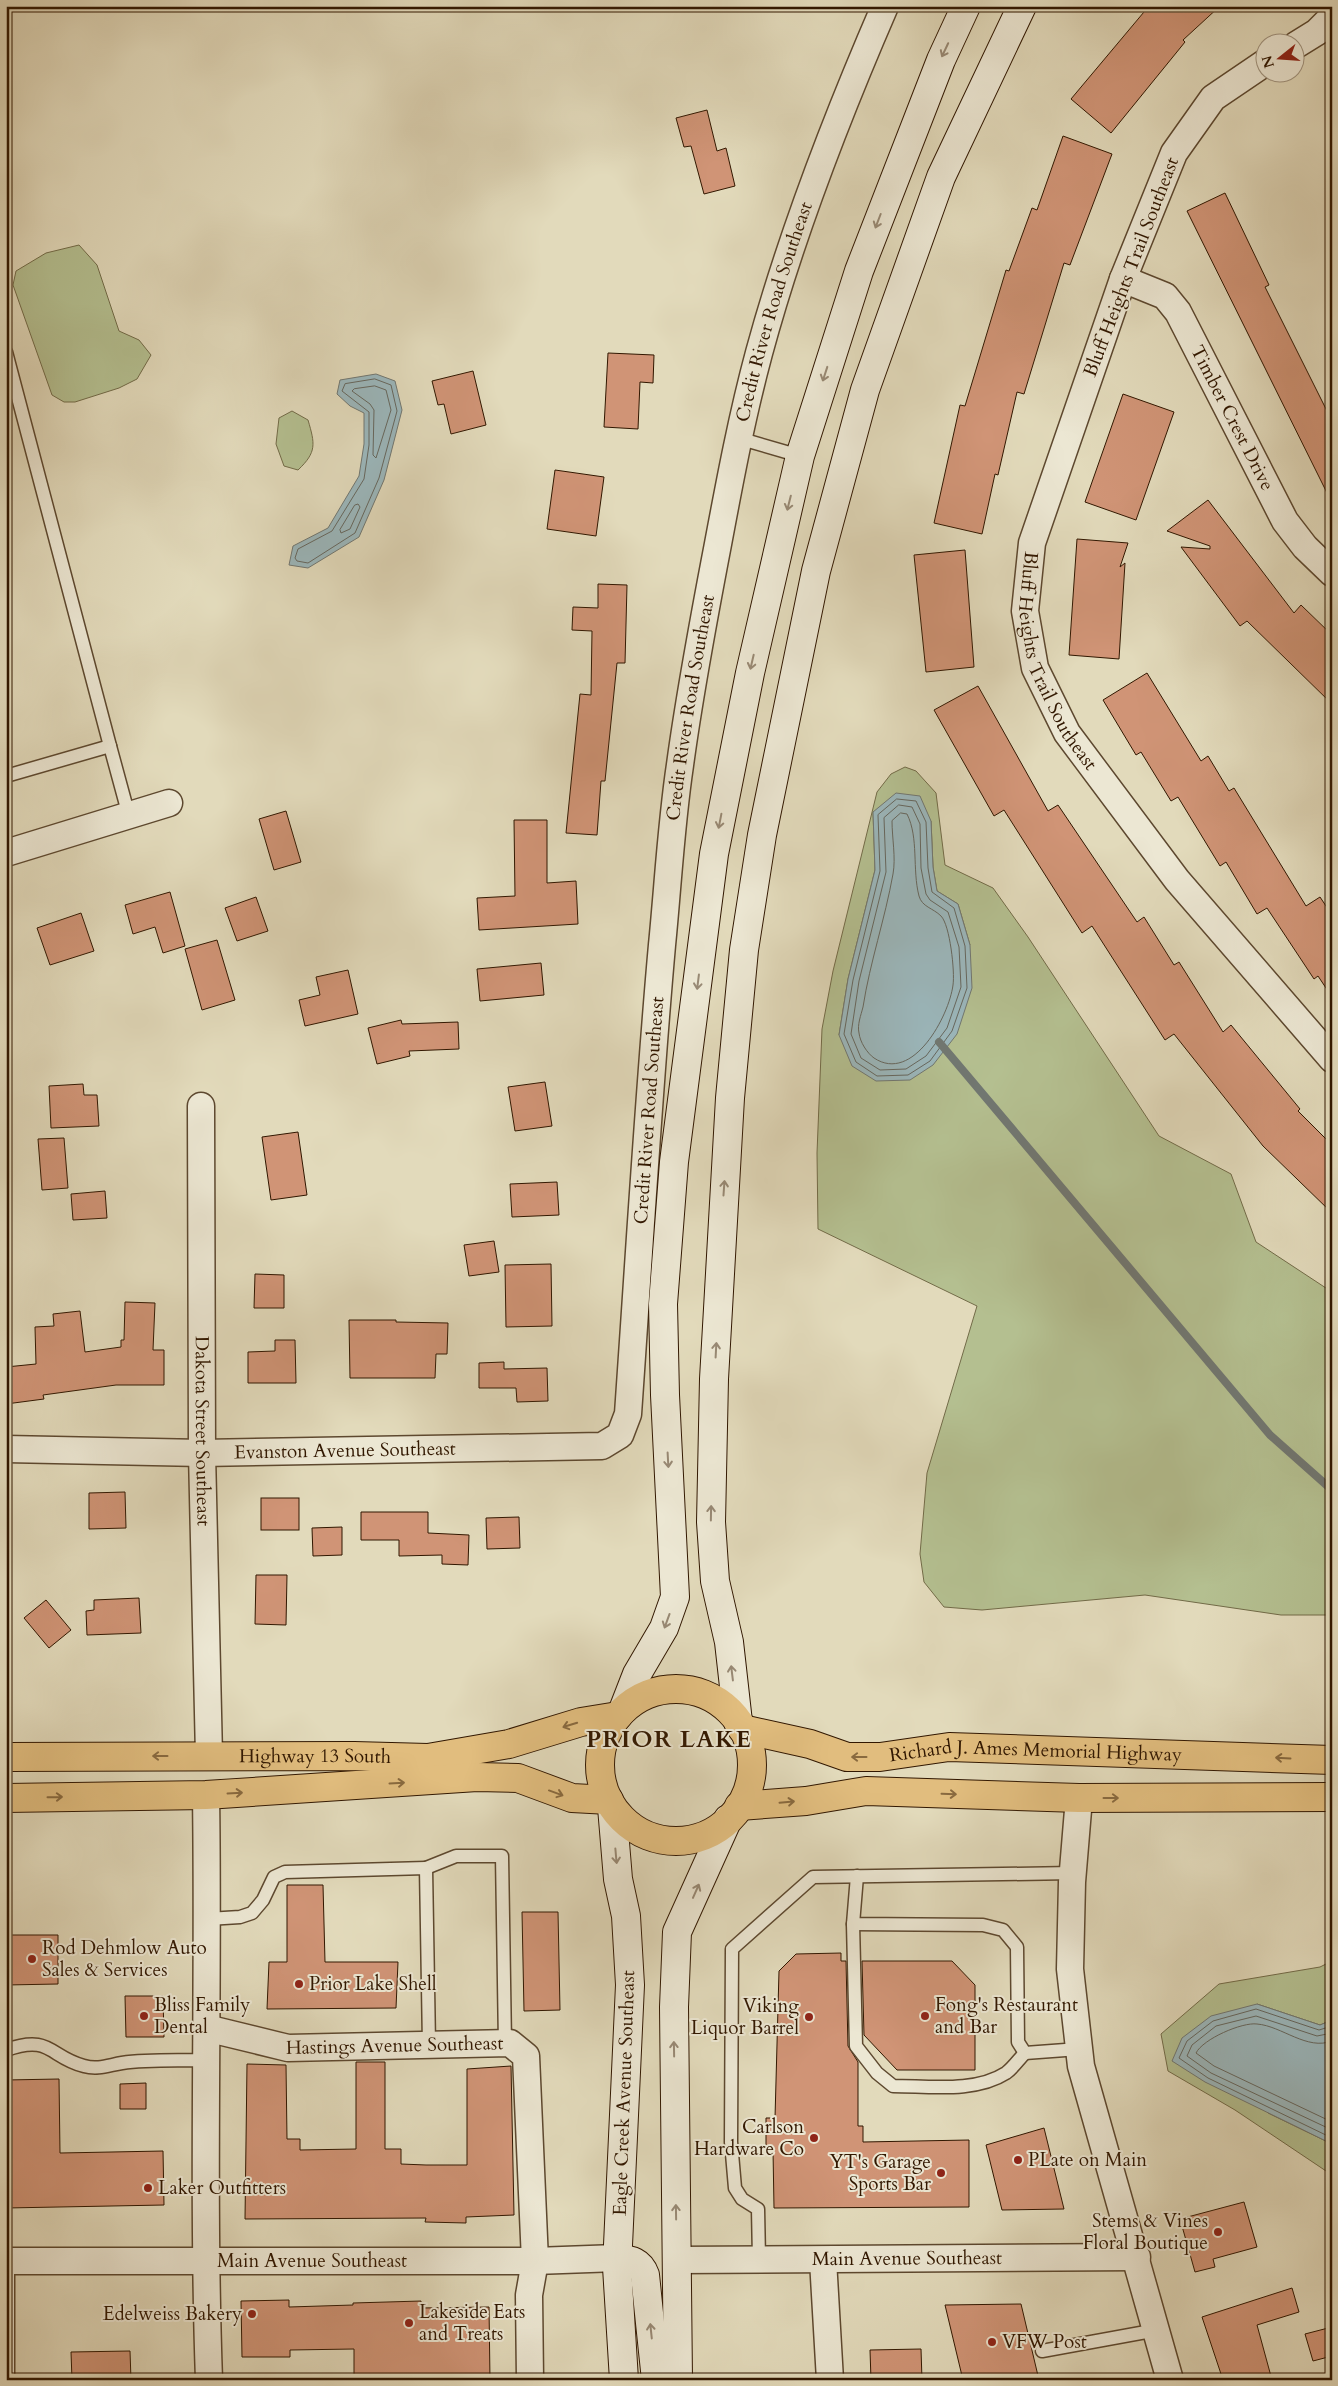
<svg xmlns="http://www.w3.org/2000/svg" width="1338" height="2386" viewBox="0 0 1338 2386" font-family="Cardo,serif">
  <style>
    .green { fill: #b4bf90; stroke: #726b48; fill-rule: evenodd }
    .water { fill: #9bb7bc; stroke: #717771 }
    .lines { fill: none; stroke-linecap: round; stroke-linejoin: round }
    .shore { stroke: #66675e; stroke-width: 1 }
    .stream { stroke: #717771; stroke-width: 8 }
    .building { fill: #d09476; stroke: #311700 }
    .lane-casing { stroke: #5d482f; stroke-width: 15 }
    .street-casing { stroke: #5d482f; stroke-width: 29 }
    .secondary-casing { stroke: #311700; stroke-width: 30 }
    .primary-casing { stroke: #311700; stroke-width: 30 }
    .lane { stroke: #ece7d3; stroke-width: 12 }
    .street { stroke: #ece7d3; stroke-width: 26 }
    .secondary { stroke: #ece7d3; stroke-width: 28 }
    .primary { stroke: #e1bd7e; stroke-width: 28 }
    .oneway { stroke: #988974 }
    .oneway2 { stroke: #896a3f }
    .poi-dot { fill: #8f2418; stroke: #ece7d3; stroke-width: 2 }
    .labels { text-anchor: middle; dominant-baseline: central; stroke-width: 4; stroke-linejoin: round; paint-order: stroke }
    .street-label { font-size: 19px; fill: #311700; stroke: #ece7d3 }
    .poi-label { font-size: 19px; fill: #311700; stroke: #ece7d3; text-anchor: start }
    .district-label { font-size: 24px; font-weight: bold; letter-spacing: 1px; fill: #311700; stroke: #ece7d3 }
  </style>
  <rect width="100%" height="100%" fill="#e2dabb"/>
  <filter id="stains"><feTurbulence type="fractalNoise" baseFrequency=".004" numOctaves="4"/><feColorMatrix values="0 0 0 0 .2 0 0 0 0 .09 0 0 0 0 .02 0 0 0 .5 -.17"/></filter>
  <radialGradient id="worn" r=".72"><stop offset=".6" stop-color="#630" stop-opacity="0"/><stop offset="1" stop-color="#630" stop-opacity=".3"/></radialGradient>
  <g class="green">
    <polygon points="79,245 97,265 119,331 139,340 151,355 137,379 119,388 75,402 64,402 52,395 13,285 16,271 46,253"/>
    <path d="M 292,411 L 308,420 C 315,444 317,452 298,470 L 284,466 L 276,444 L 279,418 Z"/>
    <path d="M 905,767 L 916,771 L 936,793 L 945,865 L 993,888 L 1028,937 L 1159,1136 L 1231,1174 L 1256,1242 L 1332,1292 L 1332,1615 L 1281,1615 L 1145,1595 L 982,1610 L 944,1607 L 924,1582 L 920,1554 L 927,1473 L 977,1306 L 818,1229 L 817,1153 L 822,1029 L 833,971 L 877,792 L 891,774 ZM 873,812 L 931,821 L 933,867 L 937,891 L 958,904 L 970,945 L 839,1035 L 848,979 L 875,870 Z"/>
    <polygon points="1332,1961 1332,2020 1320,2025 1257,2004 1268,2113 1332,2144 1332,2175 1235,2110 1168,2071 1161,2034 1219,1984 1320,1967"/>
  </g>
  <g class="water">
    <polygon points="376,374 395,381 402,410 384,480 359,537 308,568 289,565 293,546 328,528 359,476 364,444 364,413 350,406 337,394 340,380"/>
    <polygon points="896,793 920,796 931,821 933,867 937,891 958,904 970,945 972,988 957,1034 933,1065 910,1080 876,1081 852,1066 839,1035 848,979 875,870 873,812"/>
    <polygon points="1257,2004 1320,2025 1332,2020 1332,2144 1205,2082 1172,2061 1182,2038 1211,2016"/>
  </g>
  <g class="lines">
    <g class="shore">
      <polygon points="375,379 391,385 397,411 379,478 355,533 308,563 297,561 295,558 298,549 332,531 364,479 369,445 369,412 342,391 345,384"/>
      <polygon points="375,386 386,390 391,410 376,458 373,455 374,410 370,404 352,391 354,389"/>
      <polygon points="355,505 358,504 360,507 350,529 341,533 340,530"/>
      <polygon points="897,799 916,801 926,822 928,868 932,892 954,908 965,946 967,988 952,1031 930,1061 908,1075 877,1076 856,1062 844,1034 853,980 880,871 878,815"/>
      <polygon points="899,805 912,807 920,824 921,868 926,894 930,900 948,912 959,947 961,987 947,1028 926,1056 906,1069 880,1070 861,1058 851,1034 859,981 886,872 884,818"/>
      <path d="M 901,813 L 907,814 C 919,838 912,869 919,896 C 922,907 933,908 941,916 C 950,925 955,972 953,985 C 949,1016 913,1084 874,1058 C 867,1053 860,1042 859,1033 C 857,1025 861,1015 863,1007 C 870,962 885,919 893,874 C 896,858 892,838 892,821 Z"/>
      <polyline points="1332,2026 1319,2030 1256,2009 1213,2021 1187,2041 1179,2058 1208,2078 1332,2138"/>
      <polyline points="1332,2033 1317,2036 1256,2016 1216,2026 1192,2045 1187,2056 1211,2073 1332,2130"/>
      <path d="M 1332,2041 C 1307,2051 1282,2026 1257,2024 C 1242,2022 1203,2039 1196,2053 L 1214,2066 L 1332,2122"/>
    </g>
    <polyline class="stream" points="939,1042 1270,1435 1332,1490"/>
  </g>
  <g class="building">
    <polygon points="1149,6 1220,6 1183,40 1185,42 1111,133 1071,99"/>
    <polygon points="707,110 717,151 726,148 735,186 704,194 691,146 684,147 676,118"/>
    <polygon points="1063,136 1112,154 1070,265 1064,263 1024,394 1017,392 998,475 995,474 982,534 934,523 960,405 965,406 1006,270 1009,271 1032,208 1037,210"/>
    <polygon points="1225,193 1269,285 1265,287 1332,421 1332,503 1187,211"/>
    <polygon points="608,353 654,355 653,383 640,382 638,429 604,427"/>
    <polygon points="473,371 486,425 451,434 444,404 438,405 432,381"/>
    <polygon points="1123,394 1174,412 1136,520 1085,502"/>
    <polygon points="555,470 604,477 596,536 547,529"/>
    <polygon points="1208,500 1294,613 1301,605 1332,635 1332,704 1247,621 1240,626 1181,547 1210,549 1210,546 1167,531"/>
    <polygon points="1077,539 1128,543 1120,567 1125,563 1119,659 1069,655"/>
    <polygon points="965,550 974,667 926,672 914,555"/>
    <polygon points="598,584 627,585 625,663 617,663 605,781 601,781 597,835 566,833 580,694 591,695 592,631 572,630 573,607 598,608"/>
    <polygon points="1147,673 1201,761 1208,756 1229,791 1234,788 1306,906 1320,897 1332,915 1332,997 1318,976 1314,979 1267,908 1257,914 1226,862 1220,866 1178,797 1171,801 1141,752 1136,755 1103,700"/>
    <polygon points="978,686 1048,811 1058,805 1137,922 1144,917 1174,965 1179,962 1223,1032 1231,1025 1300,1109 1298,1111 1332,1145 1332,1213 1263,1146 1174,1034 1165,1040 1092,926 1082,933 1004,810 994,816 934,710"/>
    <polygon points="286,811 301,862 274,870 259,819"/>
    <polygon points="514,820 547,820 547,883 576,881 578,924 479,930 477,898 515,896"/>
    <polygon points="170,892 185,946 163,953 155,927 133,934 125,905"/>
    <polygon points="256,897 268,931 237,941 225,908"/>
    <polygon points="81,913 94,951 50,965 37,928"/>
    <polygon points="217,940 235,1000 202,1010 185,949"/>
    <polygon points="541,963 544,995 480,1001 477,969"/>
    <polygon points="348,970 358,1014 305,1026 299,1000 320,995 316,977"/>
    <polygon points="401,1020 402,1024 458,1022 459,1049 409,1051 410,1056 377,1064 368,1028"/>
    <polygon points="545,1082 552,1126 515,1131 508,1087"/>
    <polygon points="83,1084 84,1095 97,1095 99,1126 51,1128 49,1086"/>
    <polygon points="298,1132 307,1195 271,1200 262,1137"/>
    <polygon points="64,1138 68,1188 42,1190 38,1139"/>
    <polygon points="557,1182 559,1215 512,1217 510,1184"/>
    <polygon points="105,1191 107,1218 73,1220 71,1194"/>
    <polygon points="494,1241 499,1272 469,1276 464,1245"/>
    <polygon points="551,1264 552,1326 506,1327 505,1265"/>
    <polygon points="255,1274 284,1275 284,1308 254,1308"/>
    <polygon points="125,1302 155,1303 153,1350 164,1350 164,1385 116,1385 43,1395 44,1399 6,1404 6,1367 36,1364 35,1327 54,1326 53,1314 80,1311 85,1352 121,1347 121,1340 124,1340"/>
    <polygon points="349,1320 396,1320 396,1322 448,1323 447,1354 436,1354 435,1378 350,1378"/>
    <polygon points="275,1340 295,1340 296,1383 248,1383 248,1352 275,1351"/>
    <polygon points="504,1362 504,1369 547,1368 548,1401 517,1402 516,1388 479,1388 479,1363"/>
    <polygon points="125,1492 126,1528 89,1529 89,1493"/>
    <rect x="261" y="1498" width="38" height="32"/>
    <polygon points="361,1512 428,1512 428,1533 469,1535 468,1565 442,1564 442,1555 399,1556 399,1540 361,1540"/>
    <polygon points="519,1517 520,1548 487,1549 486,1518"/>
    <polygon points="342,1527 342,1555 313,1556 312,1528"/>
    <polygon points="256,1575 287,1575 286,1625 255,1624"/>
    <polygon points="139,1598 141,1633 87,1635 86,1611 94,1610 94,1600"/>
    <polygon points="46,1600 71,1630 49,1648 24,1618"/>
    <polygon points="287,1885 323,1885 325,1962 398,1962 396,2008 267,2009 269,1962 287,1962"/>
    <polygon points="522,1912 558,1912 560,2010 524,2011"/>
    <polygon points="6,1935 58,1935 58,1984 6,1985"/>
    <polygon points="841,1953 841,1961 846,1961 848,2046 858,2062 858,2126 863,2126 863,2142 969,2140 969,2207 774,2208 773,2150 766,2149 766,2118 775,2118 779,1971 796,1954"/>
    <polygon points="862,1961 952,1961 975,1985 975,2070 897,2070 864,2035"/>
    <polygon points="125,1996 163,1996 164,2037 126,2037"/>
    <polygon points="356,2062 385,2062 385,2149 401,2149 401,2164 426,2165 467,2165 467,2069 511,2066 514,2215 466,2217 466,2223 425,2222 426,2218 245,2219 247,2064 286,2065 287,2139 300,2139 300,2150 356,2149"/>
    <polygon points="59,2079 60,2153 163,2151 164,2205 6,2208 6,2080"/>
    <polygon points="146,2083 146,2109 120,2109 120,2084"/>
    <polygon points="1044,2128 1064,2209 1002,2210 986,2145"/>
    <polygon points="1244,2202 1257,2247 1213,2259 1215,2267 1195,2272 1180,2219"/>
    <polygon points="1292,2288 1299,2312 1257,2325 1272,2380 1223,2380 1202,2317"/>
    <polygon points="289,2300 289,2307 353,2305 353,2303 421,2301 421,2308 489,2307 490,2380 354,2380 354,2349 290,2350 290,2357 242,2357 241,2301"/>
    <polygon points="1021,2304 1039,2380 963,2380 945,2305"/>
    <polygon points="1332,2327 1332,2356 1313,2361 1305,2334"/>
    <polygon points="921,2349 922,2380 871,2380 870,2350"/>
    <polygon points="130,2351 131,2380 72,2380 71,2352"/>
  </g>
  <g class="lines">
    <defs>
      <g id="lane">
        <polyline points="6,352 110,746"/>
        <polyline points="738,438 800,456"/>
        <polyline points="6,776 110,746 129,816"/>
        <polyline points="426,1868 456,1856 502,1856 505,2044"/>
        <polyline points="857,1876 853,1924 983,1925 1003,1930 1017,1947 1018,2042 1025,2053 1079,2049"/>
        <polyline points="208,1919 240,1917 252,1913 263,1900 274,1877 285,1872 426,1868 429,2045"/>
        <path d="M 853,1924 L 856,2046 L 877,2073 L 893,2086 C 929,2086 975,2093 1006,2073 C 1013,2068 1019,2059 1025,2053"/>
        <path d="M 6,2050 C 51,2034 49,2057 84,2066 C 98,2070 109,2065 122,2063 C 149,2059 178,2061 206,2060"/>
        <polyline points="759,2259 758,2209 742,2199 735,2188 731,2142 732,1949 813,1877 1073,1873"/>
        <polyline points="8,2261 8,2380"/>
        <polyline points="1042,2351 1157,2330"/>
      </g>
      <g id="street">
        <polyline points="1296,45 1317,32 1332,17"/>
        <path id="s1" d="M 1266,62 L 1213,98 L 1174,153 L 1123,279 L 1032,543 L 1025,611 L 1035,668 L 1067,733 L 1177,880 L 1332,1059"/>
        <path id="s2" d="M 1123,279 L 1165,296 L 1178,312 L 1285,521 L 1305,547 L 1332,573"/>
        <polyline points="6,853 169,803"/>
        <path id="s3" d="M 201,1106 L 202,1453 L 209,1756"/>
        <path id="s4" d="M 6,1449 L 202,1453 L 602,1446 L 620,1435 L 628,1414 C 639,1258 648,1101 662,945 C 668,885 671,825 680,765 C 690,691 704,617 718,544 C 730,480 742,416 759,353 C 791,235 836,119 885,6"/>
        <path d="M 206,1795 C 209,1990 202,2185 209,2380"/>
        <polyline points="1079,1798 1072,1882 1070,1969 1081,2066 1170,2380"/>
        <path id="s5" d="M 206,2028 L 288,2048 L 510,2043 L 526,2056 L 535,2261 L 529,2295 L 530,2380"/>
        <path id="s6" d="M 677,2260 L 1137,2257"/>
        <polyline points="823,2260 830,2380"/>
        <path id="s7" d="M 6,2261 L 535,2261 L 617,2258"/>
      </g>
      <g id="secondary">
        <polyline points="623,1710 637,1674 664,1628 675,1597 665,1395 663,1304 674,1162 714,854 750,673 800,456 859,271 941,60 966,6"/>
        <polyline points="738,1722 729,1642 715,1581 711,1522 714,1379 730,1098 744,950 762,835 816,571 865,390 941,177 1022,6"/>
        <polyline points="612,1807 618,1879 626,1916 630,1985 617,2267 624,2380"/>
        <path d="M 617,2258 C 631,2260 640,2261 645,2275 L 656,2380"/>
        <polyline points="678,2380 674,2007 677,1932 728,1819"/>
      </g>
      <g id="primary">
        <circle cx="676" cy="1765" r="76"/>
        <path id="s8" d="M 742,1729 L 810,1744 L 847,1757 L 880,1757 L 949,1747 L 1332,1760"/>
        <path id="s9" d="M 6,1757 L 354,1756 L 428,1758 L 509,1744 L 581,1722 L 618,1716"/>
        <polyline points="6,1798 206,1795 477,1777 518,1778 572,1798 609,1800"/>
        <polyline points="739,1806 806,1801 866,1791 1079,1798 1332,1797"/>
      </g>
    </defs>
    <use href="#lane" class="lane-casing"/>
    <use href="#street" class="street-casing"/>
    <use href="#secondary" class="secondary-casing"/>
    <use href="#primary" class="primary-casing"/>
    <use href="#lane" class="lane"/>
    <use href="#street" class="street"/>
    <use href="#secondary" class="secondary"/>
    <use href="#primary" class="primary"/>
  </g>
  <defs><path id="oneway-shaft" d="M-6 0H5M1.5-3L5.5 0L1.5 3" fill="none" stroke-width="1.6" stroke-linecap="round" stroke-linejoin="round" transform="scale(1.25)"/></defs>
  <g class="oneway">
    <use href="#oneway-shaft" transform="translate(945 50) rotate(115)"/>
    <use href="#oneway-shaft" transform="translate(878 221) rotate(111)"/>
    <use href="#oneway-shaft" transform="translate(825 374) rotate(108)"/>
    <use href="#oneway-shaft" transform="translate(789 503) rotate(104)"/>
    <use href="#oneway-shaft" transform="translate(752 662) rotate(103)"/>
    <use href="#oneway-shaft" transform="translate(720 821) rotate(101)"/>
    <use href="#oneway-shaft" transform="translate(698 982) rotate(97)"/>
    <use href="#oneway-shaft" transform="translate(724 1188) rotate(-86)"/>
    <use href="#oneway-shaft" transform="translate(716 1350) rotate(-87)"/>
    <use href="#oneway-shaft" transform="translate(668 1460) rotate(87)"/>
    <use href="#oneway-shaft" transform="translate(711 1513) rotate(-89)"/>
    <use href="#oneway-shaft" transform="translate(667 1621) rotate(110)"/>
    <use href="#oneway-shaft" transform="translate(732 1673) rotate(-97)"/>
    <use href="#oneway-shaft" transform="translate(616 1856) rotate(85)"/>
    <use href="#oneway-shaft" transform="translate(696 1891) rotate(-66)"/>
    <use href="#oneway-shaft" transform="translate(674 2049) rotate(-91)"/>
    <use href="#oneway-shaft" transform="translate(676 2212) rotate(-91)"/>
    <use href="#oneway-shaft" transform="translate(651 2331) rotate(-96)"/>
  </g>
  <g class="oneway2">
    <use href="#oneway-shaft" transform="translate(570 1725) rotate(163)"/>
    <use href="#oneway-shaft" transform="translate(160 1756) rotate(180)"/>
    <use href="#oneway-shaft" transform="translate(859 1757) rotate(180)"/>
    <use href="#oneway-shaft" transform="translate(1283 1758) rotate(-177)"/>
    <use href="#oneway-shaft" transform="translate(397 1783) rotate(-3)"/>
    <use href="#oneway-shaft" transform="translate(235 1793) rotate(-3)"/>
    <use href="#oneway-shaft" transform="translate(556 1793) rotate(20)"/>
    <use href="#oneway-shaft" transform="translate(949 1794) rotate(2)"/>
    <use href="#oneway-shaft" transform="translate(55 1797) rotate(-1)"/>
    <use href="#oneway-shaft" transform="translate(1111 1798)"/>
    <use href="#oneway-shaft" transform="translate(787 1802) rotate(-5)"/>
  </g>
  <g class="poi-dot">
    <circle cx="32" cy="1959" r="5"/>
    <circle cx="299" cy="1984" r="5"/>
    <circle cx="144" cy="2016" r="5"/>
    <circle cx="925" cy="2016" r="5"/>
    <circle cx="809" cy="2017" r="5"/>
    <circle cx="814" cy="2138" r="5"/>
    <circle cx="1018" cy="2160" r="5"/>
    <circle cx="941" cy="2173" r="5"/>
    <circle cx="148" cy="2188" r="5"/>
    <circle cx="1218" cy="2232" r="5"/>
    <circle cx="252" cy="2314" r="5"/>
    <circle cx="409" cy="2323" r="5"/>
    <circle cx="992" cy="2342" r="5"/>
  </g>
  <g class="labels">
    <g class="street-label">
      <text transform="translate(1131 267) rotate(-69)">Bluff Heights Trail Southeast</text>
      <text stroke="none"><textPath href="#s4" startOffset="1754">Credit River Road Southeast</textPath></text>
      <text stroke="none"><textPath href="#s2" startOffset="185">Timber Crest Drive</textPath></text>
      <text stroke="none"><textPath href="#s1" startOffset="672">Bluff Heights Trail Southeast</textPath></text>
      <text stroke="none"><textPath href="#s4" startOffset="1349">Credit River Road Southeast</textPath></text>
      <text stroke="none"><textPath href="#s4" startOffset="944">Credit River Road Southeast</textPath></text>
      <text stroke="none"><textPath href="#s3" startOffset="325">Dakota Street Southeast</textPath></text>
      <text stroke="none"><textPath href="#s4" startOffset="339">Evanston Avenue Southeast</textPath></text>
      <text stroke="none"><textPath href="#s8" startOffset="298">Richard J. Ames Memorial Highway</textPath></text>
      <text stroke="none"><textPath href="#s9" startOffset="309">Highway 13 South</textPath></text>
      <text stroke="none"><textPath href="#s5" startOffset="191">Hastings Avenue Southeast</textPath></text>
      <text transform="translate(624 2093) rotate(-88)">Eagle Creek Avenue Southeast</text>
      <text stroke="none"><textPath href="#s6" startOffset="230">Main Avenue Southeast</textPath></text>
      <text stroke="none"><textPath href="#s7" startOffset="306">Main Avenue Southeast</textPath></text>
    </g>
    <g class="poi-label">
      <text x="42" y="1948">Rod Dehmlow Auto<tspan x="42" dy="22">Sales &amp; Services</tspan></text>
      <text x="309" y="1984">Prior Lake Shell</text>
      <text x="154" y="2005">Bliss Family<tspan x="154" dy="22">Dental</tspan></text>
      <text x="935" y="2005">Fong's Restaurant<tspan x="935" dy="22">and Bar</tspan></text>
      <text x="799" y="2006" text-anchor="end">Viking<tspan x="799" dy="22">Liquor Barrel</tspan></text>
      <text x="804" y="2127" text-anchor="end">Carlson<tspan x="804" dy="22">Hardware Co</tspan></text>
      <text x="1028" y="2160">PLate on Main</text>
      <text x="931" y="2162" text-anchor="end">YT's Garage<tspan x="931" dy="22">Sports Bar</tspan></text>
      <text x="158" y="2188">Laker Outfitters</text>
      <text x="1208" y="2221" text-anchor="end">Stems &amp; Vines<tspan x="1208" dy="22">Floral Boutique</tspan></text>
      <text x="419" y="2312">Lakeside Eats<tspan x="419" dy="22">and Treats</tspan></text>
      <text x="242" y="2314" text-anchor="end">Edelweiss Bakery</text>
      <text x="1002" y="2342">VFW Post</text>
    </g>
    <g class="district-label">
      <text x="669" y="1739">PRIOR LAKE</text>
    </g>
  </g>
  <rect width="1338" height="2386" fill="none" stroke="#e2dabb" stroke-width="25"/>
  <rect x="8" y="8" width="1323" height="2371" fill="none" stroke="#311700" stroke-width="2.5"/>
  <rect x="12" y="12" width="1313" height="2361" fill="none" stroke="#311700"/>
  <g transform="translate(1280 58) rotate(253)"><circle r="24" fill="#ece7d3" stroke="#a1947f"/>
  <path d="M0-4L9 19L0 12L-9 19Z" fill="#8f2418"/>
  <text y="-8" font-size="14" font-weight="bold" text-anchor="middle" fill="#311700">N</text>
  </g>
  <rect width="100%" height="100%" filter="url(#stains)"/>
  <rect width="100%" height="100%" fill="url(#worn)"/>
</svg>
